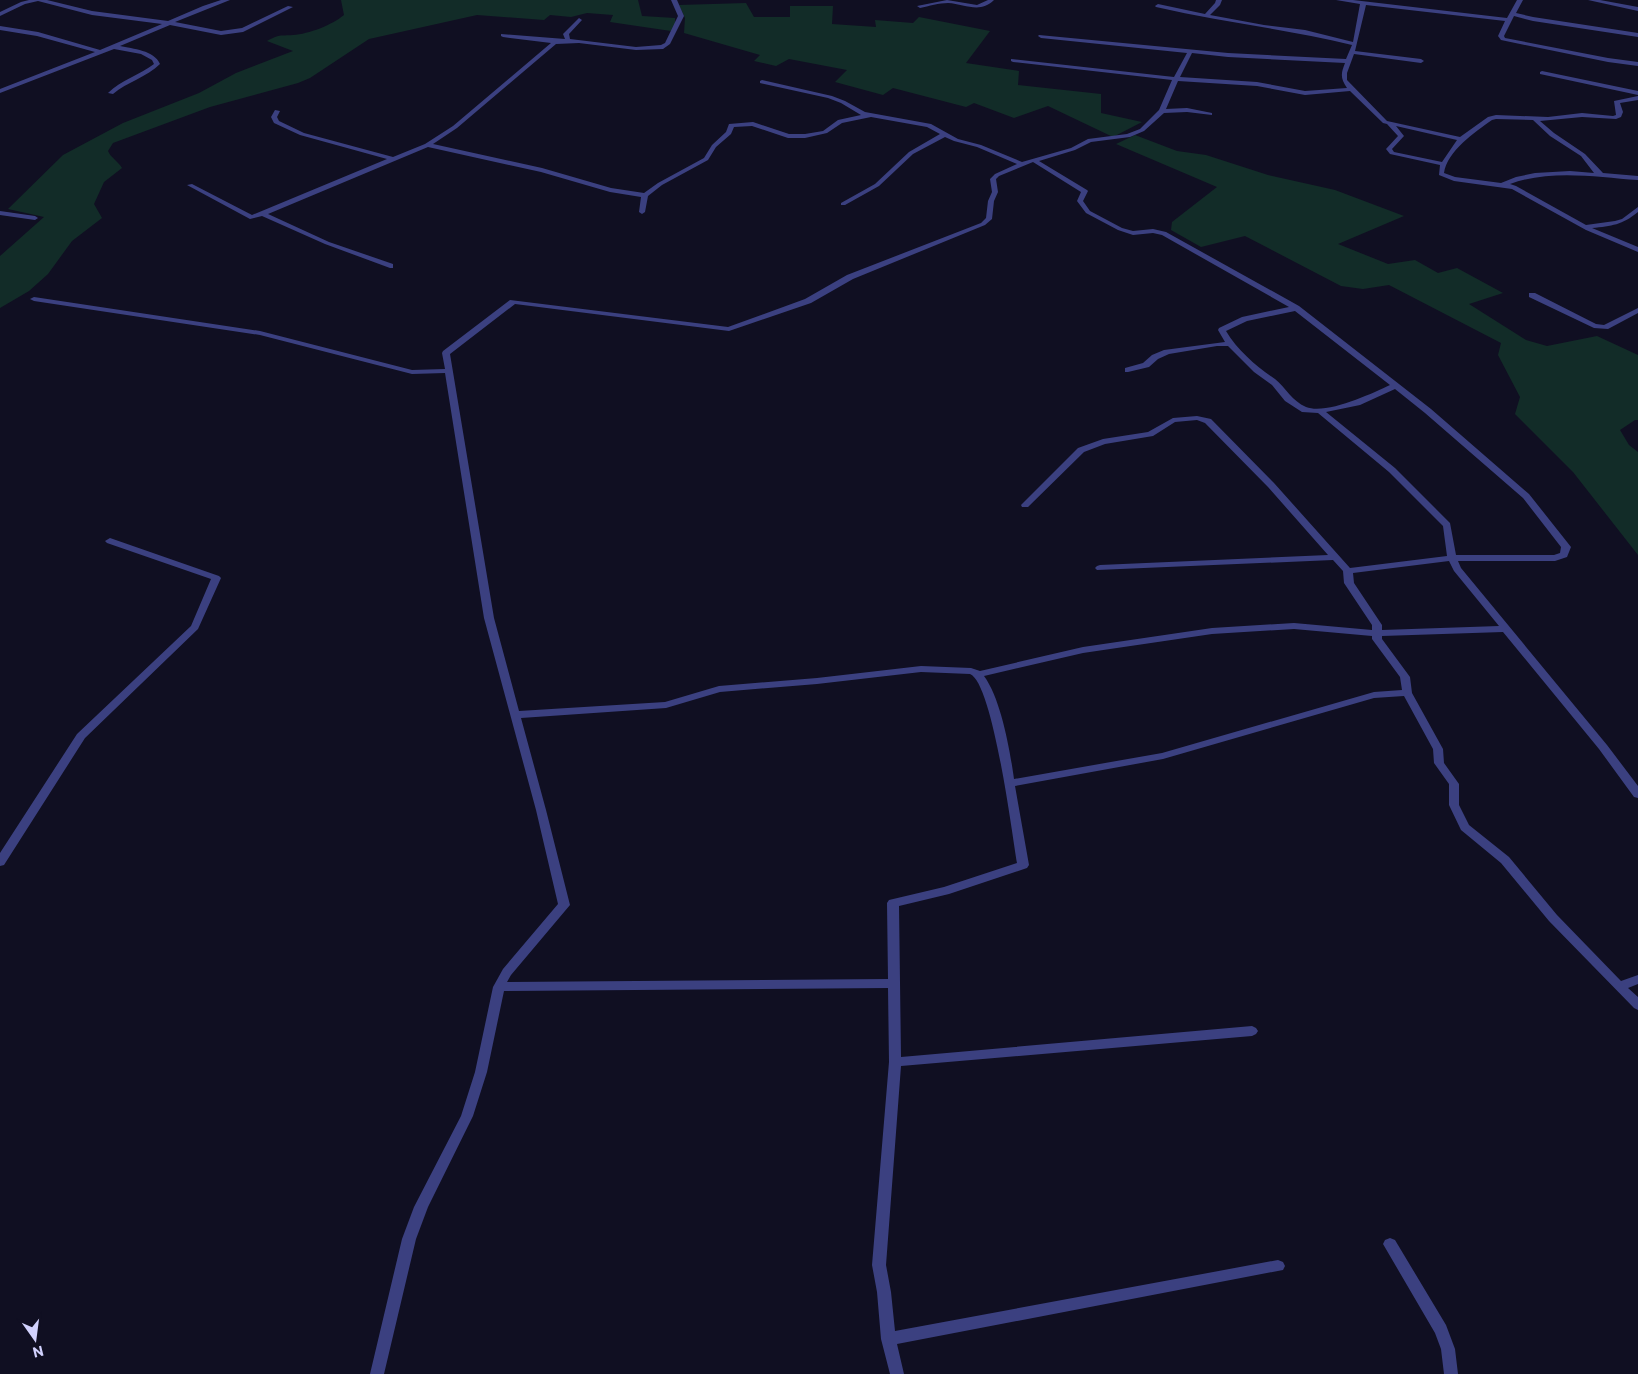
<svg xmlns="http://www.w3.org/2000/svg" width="1638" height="1374" viewBox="0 0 1638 1374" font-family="Commissioner,sans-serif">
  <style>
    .green { fill: #122c28 }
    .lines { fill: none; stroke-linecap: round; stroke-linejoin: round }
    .street { fill: #3b4080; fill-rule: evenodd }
  </style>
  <rect width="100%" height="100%" fill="#100f22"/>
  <g class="green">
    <path d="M 341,0 L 638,0 L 642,16 L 675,18 L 675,24 L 671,31 L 610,22 L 613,15 L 587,13 L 571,17 L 550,15 L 544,20 L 477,15 L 369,39 L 310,78 L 298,83 L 210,107 L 113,143 L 108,151 C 111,158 118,161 122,168 L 104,182 L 94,204 L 102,218 L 72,241 L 48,274 L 29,291 L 0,308 L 0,256 L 44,217 L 8,209 L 63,155 L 123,123 L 199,93 L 236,73 L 293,51 L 267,41 C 280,34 279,36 293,35 C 309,34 332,25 344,15 Z"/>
    <polygon points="746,3 754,17 790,17 790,6 833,6 832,24 876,27 875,20 913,23 919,17 990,31 966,63 1019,71 1018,85 1101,94 1101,113 1142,122 1113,137 1048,106 1014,118 974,103 966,107 893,88 883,95 835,82 847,70 789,59 776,66 754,61 760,55 684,33 685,18 679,5"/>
    <polygon points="1135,135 1177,151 1206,155 1268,175 1335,190 1404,216 1338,244 1388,264 1415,260 1438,273 1457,268 1503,293 1469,304 1526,340 1547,346 1597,336 1638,355 1638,420 1635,420 1620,430 1629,445 1638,452 1638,555 1573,472 1515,414 1520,397 1498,355 1501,343 1389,285 1363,289 1341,286 1245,236 1201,247 1171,230 1172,222 1217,187 1116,144"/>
  </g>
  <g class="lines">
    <g class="street">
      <path d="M 29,0 L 47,0 L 92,11 L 168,21 L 203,6 L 221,0 L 230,0 L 175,22 L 221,31 L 242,28 L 288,6 L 293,7 L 243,32 L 221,35 L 170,25 L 120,46 C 133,49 154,50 160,64 C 147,77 127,82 113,94 L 108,93 C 121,80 140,75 154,64 L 152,60 L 141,54 L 114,49 L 0,93 L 0,89 L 95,52 L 37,36 L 0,30 L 0,26 L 38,32 L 100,50 L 162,24 L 92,15 L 38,1 L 25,4 L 0,16 L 0,12 L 21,2 Z"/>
      <path d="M 671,0 L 677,0 L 684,16 L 670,44 L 663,49 L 636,50 L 579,43 L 556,44 L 457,128 L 433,144 L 542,168 L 611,188 L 644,193 L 658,183 L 704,158 L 712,145 L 726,132 L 729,124 L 753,122 L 789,134 L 805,134 L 823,131 L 838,120 L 861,115 L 841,103 L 828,98 L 760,83 L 760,81 L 762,80 L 832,96 L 845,101 L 865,112 L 931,124 L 958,139 L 981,145 L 1022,162 L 1071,148 L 1088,139 L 1127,134 L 1140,129 L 1159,110 L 1172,80 L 1013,62 L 1011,61 L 1011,59 L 1174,77 L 1187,53 L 1041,38 L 1038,36 L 1039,35 L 1228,53 L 1346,59 L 1352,45 C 1287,29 1221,22 1156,7 L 1155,6 L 1158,4 L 1205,14 L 1215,3 L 1216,0 L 1222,0 L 1220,5 L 1210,15 L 1264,25 L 1305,30 L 1353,42 L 1360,4 L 1336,0 L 1353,0 L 1507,18 L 1517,0 L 1523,0 L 1516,13 L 1533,17 L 1638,33 L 1638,37 L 1533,21 L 1514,16 L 1504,36 L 1505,38 L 1608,58 L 1638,62 L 1638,66 L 1608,62 L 1501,40 L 1498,36 L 1505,21 L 1366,5 L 1355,51 L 1421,59 L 1424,61 L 1421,63 L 1354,54 L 1347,73 L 1347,80 L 1387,121 L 1460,137 L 1488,117 L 1496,115 L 1548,117 L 1582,113 L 1613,116 L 1616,115 L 1614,101 L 1638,96 L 1638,100 L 1620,103 L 1623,112 L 1621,117 L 1616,119 L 1582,117 L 1540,121 L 1554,133 L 1585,154 L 1603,173 L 1638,176 L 1638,180 C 1596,177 1551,169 1510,184 L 1516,186 L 1586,225 L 1615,221 L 1622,219 L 1638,207 L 1638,212 C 1622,225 1612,226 1592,228 L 1638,247 L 1638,252 L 1586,230 L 1512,189 L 1454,181 L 1439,175 L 1440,165 L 1390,154 L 1386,149 L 1398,136 L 1387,124 L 1383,123 L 1350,91 L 1305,95 L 1257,86 L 1178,81 L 1166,109 L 1187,108 L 1212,113 L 1212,115 L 1187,112 L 1164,113 L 1144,131 L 1130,137 L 1091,142 L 1075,150 L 1039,161 L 1087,190 L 1088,191 L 1083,201 L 1090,211 L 1122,228 L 1133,231 L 1153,229 L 1166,232 L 1299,306 L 1431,409 L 1529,494 L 1571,547 L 1567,557 L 1555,561 L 1458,561 L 1461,568 L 1607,745 L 1638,786 L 1638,798 L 1634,797 L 1599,749 L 1503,632 L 1382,636 L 1382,639 L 1410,677 L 1412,693 L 1443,749 L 1444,763 L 1459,784 L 1459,805 L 1469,825 L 1509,857 L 1557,915 L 1621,981 L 1638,975 L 1638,984 L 1628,988 L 1638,997 L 1638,1010 L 1634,1008 L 1549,921 L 1501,863 L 1461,830 L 1449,805 L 1449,784 L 1434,763 L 1433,749 L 1404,696 L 1374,698 L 1163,759 L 1015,786 L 1029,865 L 1027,868 L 949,894 L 899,906 L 901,1057 L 1252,1026 L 1256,1028 L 1258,1031 L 1256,1034 L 1252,1036 L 901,1066 L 886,1265 L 891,1292 L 895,1331 L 1278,1260 L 1283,1262 L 1285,1266 L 1283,1270 L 897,1344 L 904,1374 L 890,1374 L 881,1339 L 877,1292 L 872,1265 L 889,1062 L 888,988 L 504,991 L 487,1072 L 473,1116 L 428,1207 L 416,1239 L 384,1374 L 370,1374 L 402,1239 L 414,1207 L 461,1116 L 475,1072 L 493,987 L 503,969 L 558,904 L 536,810 L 484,618 L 445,373 L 412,374 L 260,335 L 34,301 L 30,299 L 34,297 L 260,331 L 412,370 L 445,369 L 442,353 L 443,351 L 510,300 L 728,327 L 805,299 L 847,275 L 981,223 L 986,218 L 988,201 L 992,192 L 990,179 L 995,174 L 1017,164 L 977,147 L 954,141 L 945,137 L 913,154 L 879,186 L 845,205 L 841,205 L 841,203 L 875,184 L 909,152 L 940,134 L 927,127 L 871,117 L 842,123 L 827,133 L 805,138 L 788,138 L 752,126 L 734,127 L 731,134 L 716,147 L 708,160 L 662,185 L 648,196 L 645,212 L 642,214 L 639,212 L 641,197 L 610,192 L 541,172 L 428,147 L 268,214 L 329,242 L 393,264 L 393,268 L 390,268 L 325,244 L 262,216 L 250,219 L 187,185 L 192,184 L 252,215 L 387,159 L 300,135 L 274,123 L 271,117 L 275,110 L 280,111 L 277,117 L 279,121 L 304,133 L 393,157 L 425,144 L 453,126 L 551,43 L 503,37 L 501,36 L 501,34 L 565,39 L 563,34 L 579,18 L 582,20 L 569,34 L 570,39 L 636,47 L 661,45 L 665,43 L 678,16 ZM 1192,53 L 1228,57 L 1345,63 C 1341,73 1340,78 1347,88 L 1305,91 L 1257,82 L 1180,77 ZM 1496,119 L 1533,120 L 1550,136 L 1581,156 L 1594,173 L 1570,171 L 1535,173 L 1516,177 L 1501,183 L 1455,177 L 1444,173 C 1447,151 1475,132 1492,120 ZM 1396,126 L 1457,140 L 1442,162 L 1394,152 L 1392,149 L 1404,136 ZM 1033,162 L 1081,192 L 1077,201 L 1086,213 L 1118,230 L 1133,235 L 1153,233 L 1162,235 L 1289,307 L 1242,317 L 1219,328 L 1218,330 L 1225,342 L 1164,350 L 1152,355 L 1143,363 L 1125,368 L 1125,372 L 1128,372 L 1149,367 L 1158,359 L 1169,354 L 1217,346 L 1228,346 L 1254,372 L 1272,385 L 1285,401 L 1302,412 L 1318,413 L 1389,472 L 1443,526 L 1447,556 L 1350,568 L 1274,483 L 1211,419 L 1197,416 L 1173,418 L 1148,432 L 1103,439 L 1078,448 L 1021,505 L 1022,507 L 1028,507 L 1084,452 L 1105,444 L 1153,436 L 1175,422 L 1197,420 L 1205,423 L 1268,487 L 1328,555 L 1100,565 L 1097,566 L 1095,568 L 1097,570 L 1333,560 L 1343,571 L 1344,583 L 1372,625 L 1372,630 L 1294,623 L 1212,628 L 1083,647 L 980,671 L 971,668 L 921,666 L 817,678 L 719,686 L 665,702 L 519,711 L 494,618 L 450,354 L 515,304 L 729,331 L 811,303 L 853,279 L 985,225 L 992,219 L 994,201 L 998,192 L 996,179 L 999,176 ZM 1295,311 L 1390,385 C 1371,394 1326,415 1306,407 C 1292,401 1286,388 1275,379 C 1256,366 1238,351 1226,331 L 1247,321 ZM 1395,389 L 1425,413 L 1523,498 L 1561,547 L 1560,553 L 1554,555 L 1456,555 L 1450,523 L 1395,468 L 1326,412 L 1360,405 ZM 1449,561 L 1454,571 L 1499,626 L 1382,630 L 1382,625 L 1354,583 L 1353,573 ZM 1294,629 L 1372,636 L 1372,639 L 1400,677 L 1402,690 L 1374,692 L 1162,753 L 1014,779 C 1010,750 1001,699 984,676 L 1083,653 L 1212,634 ZM 921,672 L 970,674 C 993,683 1012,834 1017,863 L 944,887 L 889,900 L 887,903 L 888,979 L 507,982 L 511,975 L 570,905 L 546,810 L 521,718 L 666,708 L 720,692 L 817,684 Z"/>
      <path d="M 947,0 L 977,5 L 988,0 L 994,0 C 980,14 965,4 948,3 C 939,3 929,6 920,8 L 917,6 Z"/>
      <polygon points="1588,0 1600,0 1638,7 1638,11"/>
      <polygon points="1542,71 1638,91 1638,95 1540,74 1540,72"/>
      <polygon points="0,211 35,216 38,218 35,220 0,215"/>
      <polygon points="1529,293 1535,293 1596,324 1604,325 1638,308 1638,313 1608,329 1594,328 1529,297"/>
      <polygon points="110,538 219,576 221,578 198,629 85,738 4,865 0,866 0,853 77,734 191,626 211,579 107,543 105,541"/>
      <polygon points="1390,1238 1395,1240 1446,1325 1455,1349 1458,1374 1444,1374 1441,1349 1435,1333 1383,1244 1385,1240"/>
    </g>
  </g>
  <g transform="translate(35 1339) rotate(166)" stroke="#100f22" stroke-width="4" paint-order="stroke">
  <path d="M0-4L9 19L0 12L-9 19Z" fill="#d1d1fd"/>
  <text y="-8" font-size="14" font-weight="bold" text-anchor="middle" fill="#d1d1fd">N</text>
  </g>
</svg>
